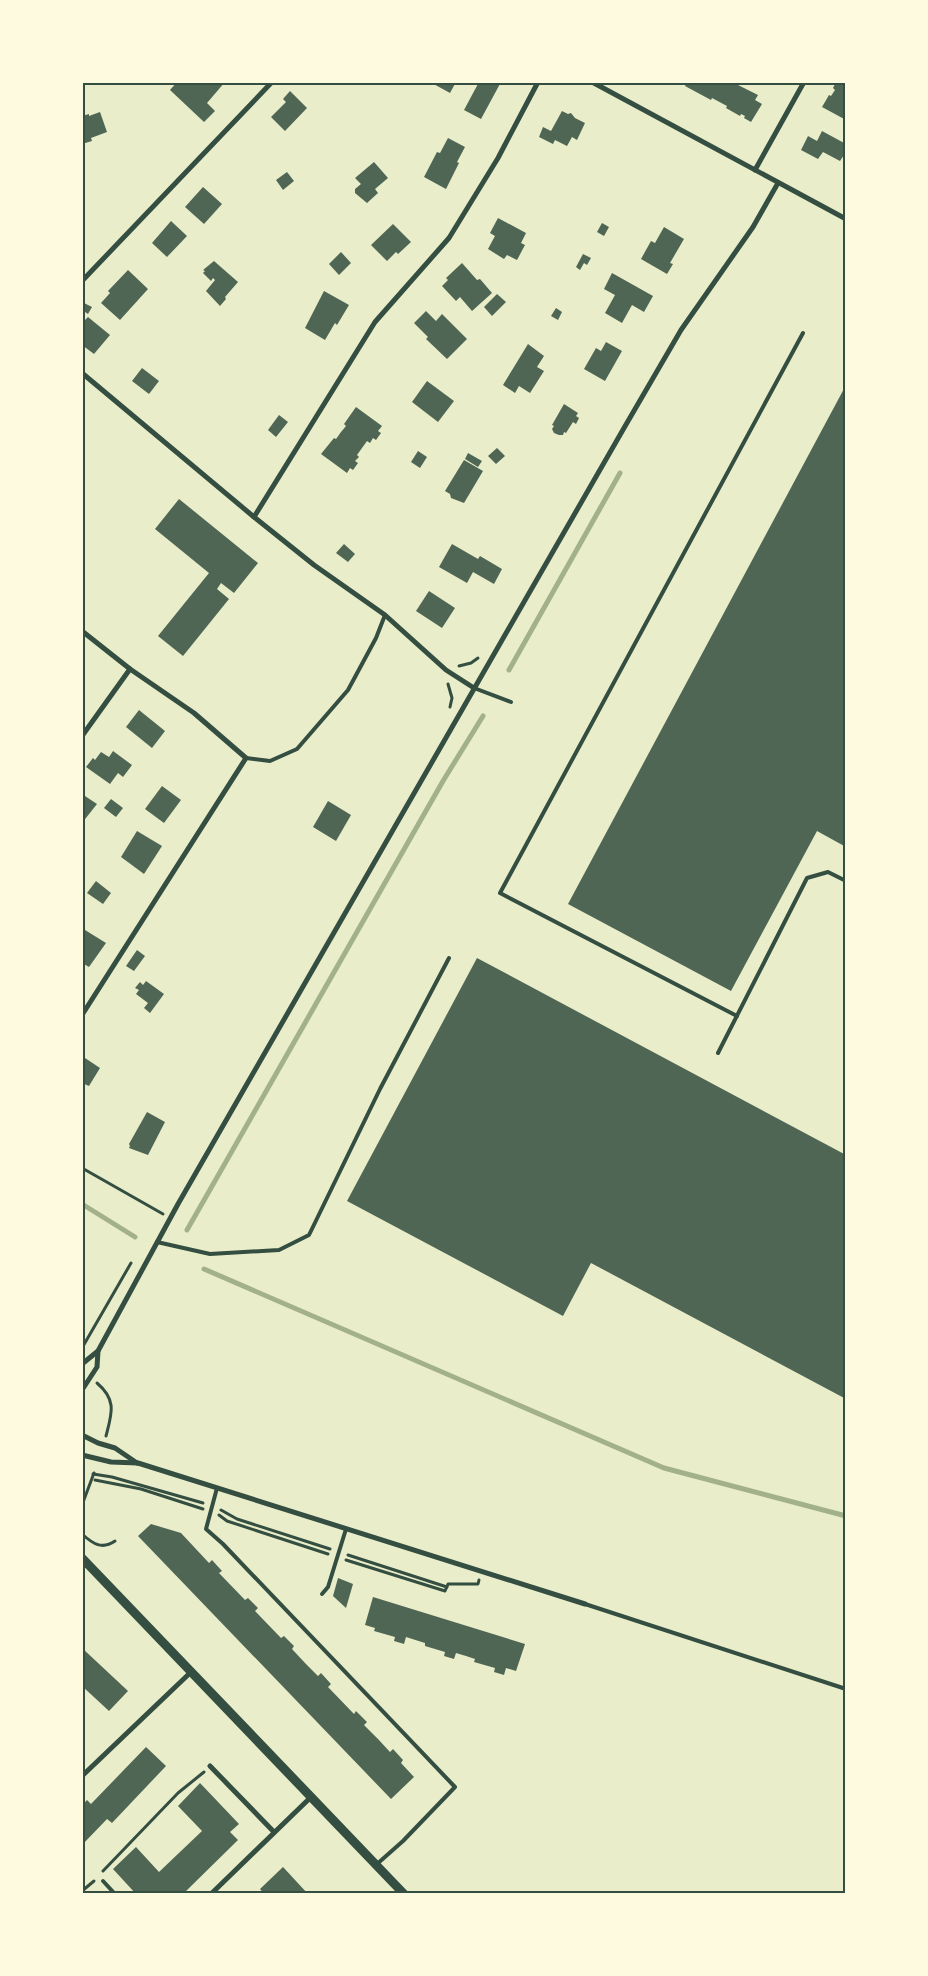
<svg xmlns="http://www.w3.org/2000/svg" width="928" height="1976" viewBox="0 0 928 1976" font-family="'Sofia Sans Condensed',sans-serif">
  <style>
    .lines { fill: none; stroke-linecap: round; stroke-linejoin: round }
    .stream { stroke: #a3b18a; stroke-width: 5 }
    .building { fill: #4f6655 }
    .path { stroke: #344e41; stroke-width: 3 }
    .service { stroke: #344e41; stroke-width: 4 }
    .minor { stroke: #344e41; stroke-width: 5 }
    .tertiary { stroke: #344e41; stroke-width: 9 }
    .neatline { fill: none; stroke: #344e41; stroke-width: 2 }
  </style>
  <rect width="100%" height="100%" fill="#e9edc9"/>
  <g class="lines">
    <g class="stream">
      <polyline points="509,670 620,473"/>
      <polyline points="82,1204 135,1237"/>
      <polyline points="187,1230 443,781 483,716"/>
      <polyline points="204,1269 664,1468 846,1516"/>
    </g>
  </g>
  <g class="building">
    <polygon points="177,82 193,82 195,84 197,82 225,82 207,103 215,111 204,122 170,90"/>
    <polygon points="430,82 456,82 450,93"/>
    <polygon points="479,82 501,82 481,119 464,110"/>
    <polygon points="687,82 740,82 738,85 758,95 755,100 762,104 751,122 744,118 745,116 741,114 740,116 726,108 727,106 712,98 711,100 685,86"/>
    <polygon points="836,82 846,82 846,120 822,107 829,95 831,96 835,90 833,88"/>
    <polygon points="290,91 307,108 285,131 271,117 286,102 283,99"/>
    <polygon points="562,111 568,114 571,113 575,118 585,123 577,140 572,137 567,146 555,140 553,144 539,137 543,127 551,131"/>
    <polygon points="100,112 107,132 91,138 92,141 82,144 82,116 89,114 89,116"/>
    <polygon points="822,131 846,144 846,152 840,161 823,152 818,159 801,150 808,136 817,141"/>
    <polygon points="448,138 465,147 457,162 459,163 446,189 424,177 437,152 440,153"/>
    <polygon points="374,162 388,178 375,189 378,193 367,203 355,193 355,189 361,184 355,178"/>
    <polygon points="287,172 294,181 283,190 276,180"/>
    <polygon points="203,187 222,204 204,224 185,207"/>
    <polygon points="498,218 526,233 521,243 525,245 517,260 507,255 504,259 488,249 495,236 490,233"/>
    <polygon points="171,221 187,236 167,257 152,243"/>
    <polygon points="602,223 609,227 604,236 597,232"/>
    <polygon points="393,224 411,242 398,254 396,252 387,261 371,245"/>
    <polygon points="664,227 684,239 670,263 673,264 667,274 641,259 651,241 655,243"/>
    <polygon points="341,252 351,263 339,275 329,264"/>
    <polygon points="583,254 591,258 587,265 584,263 580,270 576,267"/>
    <polygon points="214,261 238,282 225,297 226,299 220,306 206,291 215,280 213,278 211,281 203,273 205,271 203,270"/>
    <polygon points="462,263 477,280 480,279 492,293 472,311 460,297 456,301 442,286 448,280 446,278"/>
    <polygon points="128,270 148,289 120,320 101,303 110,293 108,291"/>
    <polygon points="612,273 653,296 644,312 632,305 622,323 605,313 615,295 604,289"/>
    <polygon points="324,291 349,305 337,325 335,323 325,340 305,328"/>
    <polygon points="497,294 506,302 492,316 484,307"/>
    <polygon points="82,302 92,307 88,314 82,310"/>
    <polygon points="556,308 562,312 558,320 551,316"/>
    <polygon points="426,311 436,321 442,314 467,339 447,359 426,339 428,337 414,323"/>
    <polygon points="88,317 110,335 94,354 82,345 82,323"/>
    <polygon points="606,342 622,351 605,381 584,369 596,348 601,351"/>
    <polygon points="528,344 544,356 537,367 544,371 530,393 519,386 515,393 503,385"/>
    <polygon points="142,368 159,381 149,394 132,381"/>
    <polygon points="427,381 454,401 438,422 412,402"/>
    <polygon points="846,385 846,847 817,831 731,991 568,904"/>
    <polygon points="564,404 578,413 576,416 579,418 576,424 573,422 566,433 564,432 563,435 559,435 554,433 552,429 554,426 552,425"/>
    <polygon points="356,407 382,426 378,431 381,433 376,440 373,438 370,443 367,441 357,455 359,457 355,461 358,463 353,470 350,468 347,473 321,454 334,438 336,439 341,432 346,426 344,424"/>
    <polygon points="279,415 288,422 276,437 268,430"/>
    <polygon points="497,448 505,456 496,464 488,456"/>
    <polygon points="418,451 427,457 420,468 411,462"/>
    <polygon points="468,453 482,461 478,467 465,459"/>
    <polygon points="464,460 483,471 464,503 451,498 450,494 445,491"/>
    <polygon points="179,499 258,563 234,593 221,583 217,589 229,599 183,656 158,636 209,573 155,529"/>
    <polygon points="344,544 355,554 348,562 336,553"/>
    <polygon points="452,544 478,559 480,556 502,569 494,584 473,572 467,583 439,567"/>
    <polygon points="429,591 455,608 442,628 416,611"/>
    <polygon points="139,710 165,731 152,748 126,727"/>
    <polygon points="113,751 132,765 123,777 118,773 110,784 86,767 93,758 95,760 101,752 109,757"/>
    <polygon points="162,786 181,800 164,823 145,809"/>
    <polygon points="82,794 97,804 82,823"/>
    <polygon points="111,799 123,808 116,817 104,808"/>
    <polygon points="328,801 351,815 336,841 313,827"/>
    <polygon points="137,831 162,846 144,874 121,857"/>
    <polygon points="96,881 111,893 103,904 87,893"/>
    <polygon points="85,930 106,943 89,967 82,963 82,934"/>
    <polygon points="137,950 145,956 134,971 126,966"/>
    <polygon points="477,958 846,1155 846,1399 591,1263 563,1316 347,1201"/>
    <polygon points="146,981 164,994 150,1013 144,1008 148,1003 136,994 139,990 135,988 140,982 143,985"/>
    <polygon points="82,1056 100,1068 89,1086 82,1083"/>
    <polygon points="147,1112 165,1122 148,1155 129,1148 130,1146 129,1144"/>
    <polygon points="151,1524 181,1533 209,1563 212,1560 222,1571 219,1573 245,1600 248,1598 258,1608 255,1611 281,1638 284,1636 294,1646 292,1649 305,1663 318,1676 321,1673 331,1684 328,1687 354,1714 356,1711 367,1722 364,1725 378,1739 390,1752 393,1749 403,1760 401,1763 414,1777 391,1799 138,1536"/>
    <polygon points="338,1578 353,1584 346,1608 333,1596"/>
    <polygon points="373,1597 525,1644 516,1671 506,1668 504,1675 494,1672 495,1668 474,1662 475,1659 466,1656 456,1653 454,1659 444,1656 445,1652 425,1646 425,1643 406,1637 404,1644 394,1641 395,1637 374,1631 375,1628 365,1625"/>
    <polygon points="82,1648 128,1691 109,1711 82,1686"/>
    <polygon points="146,1747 166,1766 112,1823 107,1819 82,1845 82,1805 87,1800 91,1804"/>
    <polygon points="200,1783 239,1824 230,1832 238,1840 183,1894 136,1894 113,1869 136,1847 159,1872 202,1831 178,1806"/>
    <polygon points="283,1867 308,1894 264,1894 260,1889"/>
  </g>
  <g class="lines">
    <g class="path">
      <polyline points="459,666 471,663 478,658"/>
      <polyline points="448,684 452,698 450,707"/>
      <polyline points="82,1168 163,1214"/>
      <polyline points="82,1348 131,1263"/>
      <path d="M 97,1383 C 117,1400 112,1413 106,1436"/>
      <polyline points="93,1474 112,1477 203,1503"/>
      <polyline points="95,1480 141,1489 203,1509"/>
      <polyline points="82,1505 94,1473"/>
      <polyline points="221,1510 237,1519 330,1549"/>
      <polyline points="219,1515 227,1521 328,1554"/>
      <path d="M 82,1534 C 93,1544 102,1550 115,1541"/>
      <polyline points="348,1555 447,1587"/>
      <polyline points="346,1560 445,1591 448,1584 478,1584 479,1580"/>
      <polyline points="103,1871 178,1793 204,1772"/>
      <polyline points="82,1891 94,1881"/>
    </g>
    <g class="service">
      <polyline points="474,688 511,702"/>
      <polyline points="246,758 270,761 297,749 348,690 376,638 385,615"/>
      <polyline points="737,1016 500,893 803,333"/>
      <polyline points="718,1053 807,878 828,872 846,881"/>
      <polyline points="157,1242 210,1254 279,1250 309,1235 380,1089 449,958"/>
      <polyline points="217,1488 206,1529 223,1544 455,1787 403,1841 377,1864"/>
      <polyline points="322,1594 328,1587 346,1529"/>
      <polyline points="585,1604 846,1689"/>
      <polyline points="103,1881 115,1894"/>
    </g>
    <g class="minor">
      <polyline points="592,82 846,219"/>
      <polyline points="755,170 804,82"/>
      <polyline points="82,281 272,82"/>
      <polyline points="82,373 254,517 314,565 385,615 446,670 474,688"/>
      <polyline points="254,517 375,322 449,238 498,158 538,82"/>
      <polyline points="82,631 130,669 194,713 246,758 82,1015"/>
      <polyline points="82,736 130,669"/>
      <polyline points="82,1364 98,1351"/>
      <polyline points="82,1390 97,1367 98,1351 178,1204 624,428 681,330 753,227 778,183"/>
      <polyline points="82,1435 98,1443 115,1448 137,1463"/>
      <polyline points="82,1455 111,1462 138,1463 585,1604"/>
      <polyline points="210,1766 274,1832"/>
      <polyline points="82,1776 191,1672"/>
      <polyline points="211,1894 311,1797"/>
    </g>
    <polyline class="tertiary" points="82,1558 404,1894"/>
  </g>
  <rect width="928" height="1976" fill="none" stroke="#fefae0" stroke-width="168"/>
  <rect x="84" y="84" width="760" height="1808" class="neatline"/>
</svg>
